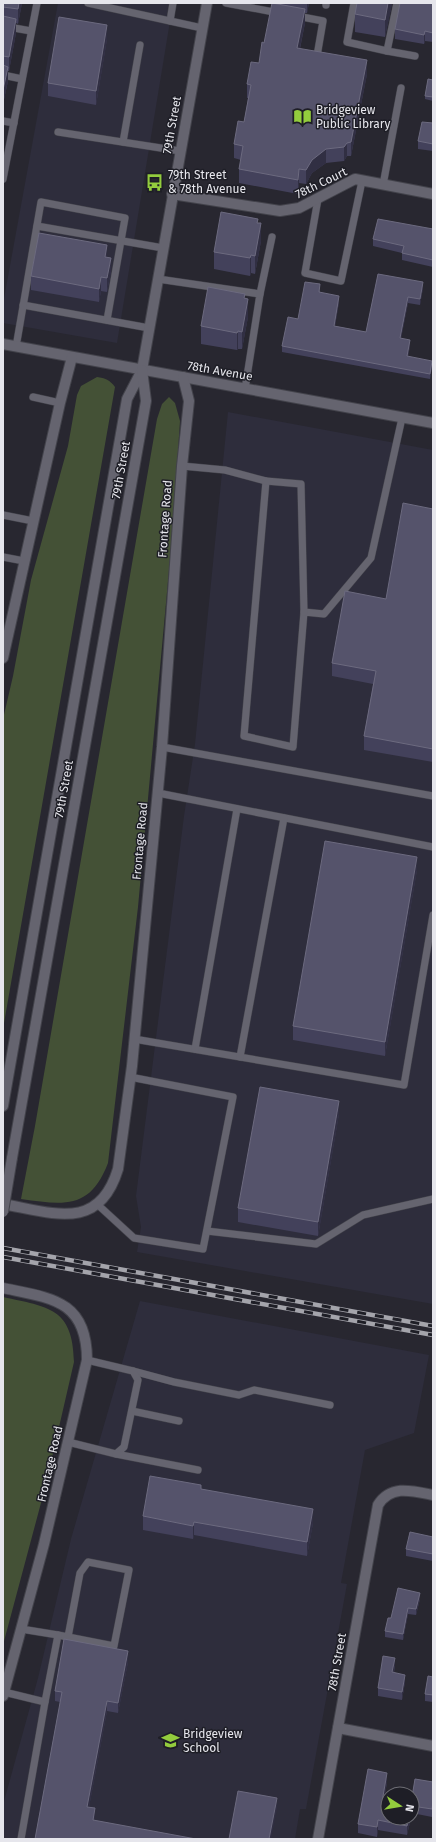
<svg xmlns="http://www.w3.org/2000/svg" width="436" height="1842" viewBox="0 0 436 1842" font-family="'Fira Sans',sans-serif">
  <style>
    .built { fill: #2e2d3c }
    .green { fill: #445136 }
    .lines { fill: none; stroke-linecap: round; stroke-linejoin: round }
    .service-casing { stroke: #43434b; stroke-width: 8 }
    .minor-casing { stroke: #43434b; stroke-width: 12 }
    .secondary-casing { stroke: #43434b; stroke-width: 12 }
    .service { stroke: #65646f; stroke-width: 7 }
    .minor { stroke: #65646f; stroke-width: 10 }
    .secondary { stroke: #65646f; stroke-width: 10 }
    .rail-casing { stroke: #a4a4ab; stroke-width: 4.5 }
    .rail { stroke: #1e1e26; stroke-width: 3; stroke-dasharray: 9; stroke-linecap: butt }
    .secondary-bridge-casing { stroke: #43434b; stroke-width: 12; stroke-linecap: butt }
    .secondary-bridge { stroke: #65646f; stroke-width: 10 }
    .wall { fill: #43415b }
    .shaded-wall { fill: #312f43 }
    .building { fill: #55536b; stroke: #6c6a7f }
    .labels { text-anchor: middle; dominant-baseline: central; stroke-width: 3; stroke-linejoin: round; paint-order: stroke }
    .poi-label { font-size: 12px; fill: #e6e6ec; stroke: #1e1e26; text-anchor: start }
    .street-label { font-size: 12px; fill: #e6e6ec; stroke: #1e1e26 }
  </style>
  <rect width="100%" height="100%" fill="#282730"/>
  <g class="built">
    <polygon points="58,3 173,3 117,343 3,323 3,304"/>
    <polygon points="228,412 433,450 433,1304 137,1252 141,1227 136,1196 184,816 195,744"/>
    <polygon points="140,1301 429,1355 414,1433 365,1450 341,1583 347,1584 306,1809 300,1809 295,1839 3,1839 3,1805 38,1678 71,1539"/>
  </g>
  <g class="green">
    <path d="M 97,377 C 105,378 110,380 115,387 L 3,1029 L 3,719 L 13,676 L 31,580 L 68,446 L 77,395 L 81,386 Z"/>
    <path d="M 169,397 L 175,403 L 180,421 L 173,527 L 138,907 L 108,1163 C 90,1210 64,1205 21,1199 L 35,1126 L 157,419 L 162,404 Z"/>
    <path d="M 3,1297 C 49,1307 73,1308 74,1362 L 45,1488 L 3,1645 Z"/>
  </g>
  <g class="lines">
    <defs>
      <g id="service">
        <polyline points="88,3 202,28"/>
        <polyline points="226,3 279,13"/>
        <polyline points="354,3 347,42 387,51"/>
        <polyline points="397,3 387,51 415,56"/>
        <polyline points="326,5 326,3"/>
        <polyline points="297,16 323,21 317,56"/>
        <polyline points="170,21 173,3"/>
        <polyline points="3,26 31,31"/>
        <polyline points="3,75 22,79"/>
        <polyline points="3,121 14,123"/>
        <polyline points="58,132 180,151"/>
        <polyline points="123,142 140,45"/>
        <polyline points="3,179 37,3"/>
        <polyline points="383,185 401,88"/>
        <polyline points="318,199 305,273 341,281 362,181"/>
        <polyline points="37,226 163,248"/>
        <polyline points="158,279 260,294 245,389"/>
        <polyline points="260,294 272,237"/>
        <polyline points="23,305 149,328"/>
        <polyline points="16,347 41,202 125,218 107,320"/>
        <polyline points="33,397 60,403"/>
        <polyline points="182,466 225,470 266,481 244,736 293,747 304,612 324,614 371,558 402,418"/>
        <polyline points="266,481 301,484 304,612"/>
        <polyline points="3,515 33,521"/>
        <polyline points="3,557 24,561"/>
        <polyline points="162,747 433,796"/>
        <polyline points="158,793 433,847"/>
        <polyline points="134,1039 404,1085 433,915"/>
        <polyline points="195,1049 237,809"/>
        <polyline points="240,1057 284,818"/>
        <polyline points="97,1204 134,1238 203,1249 233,1097 130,1077"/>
        <polyline points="207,1231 316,1244 363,1215 433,1199"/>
        <polyline points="133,1371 174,1382 239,1395 254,1390 330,1405"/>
        <polyline points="132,1411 179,1421"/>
        <polyline points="68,1442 116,1454 124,1447 138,1380 133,1371 87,1360"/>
        <polyline points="116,1454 198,1470"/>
        <polyline points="58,1635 114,1646 129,1570 88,1562 80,1573 68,1637"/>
        <polyline points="4,1692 45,1702 58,1635 21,1629"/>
        <polyline points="21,1839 45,1702"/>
      </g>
      <g id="minor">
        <polyline points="172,194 280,211 299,208 355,179 433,194"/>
        <polyline points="3,344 433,423"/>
        <polyline points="3,658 60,403 72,357"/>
        <path d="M 3,1204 C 53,1213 99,1232 118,1169 L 132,1066 L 162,747 L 182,466 L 189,401 L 183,377"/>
        <path d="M 3,1288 C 51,1298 87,1300 87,1360 L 44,1544 L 3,1696"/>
        <polyline points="338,1728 433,1746"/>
        <path d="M 318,1839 L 378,1505 C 391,1484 413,1491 433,1495"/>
      </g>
      <g id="secondary">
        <polyline points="3,1106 127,399 142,370 207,3"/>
        <polyline points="12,1158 146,401 142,370"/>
      </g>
    </defs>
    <use href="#service" class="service-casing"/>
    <use href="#minor" class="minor-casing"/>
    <use href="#secondary" class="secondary-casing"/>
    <use href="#service" class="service"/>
    <use href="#minor" class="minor"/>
    <use href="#secondary" class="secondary"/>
    <defs>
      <g id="rail">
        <polyline points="3,1248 433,1326"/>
        <polyline points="3,1257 433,1335"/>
      </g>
    </defs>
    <use href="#rail" class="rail-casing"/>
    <use href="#rail" class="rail"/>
    <defs>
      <polyline id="secondary-bridge" points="3,1212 12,1158"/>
    </defs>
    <use href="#secondary-bridge" class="secondary-bridge-casing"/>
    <use href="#secondary-bridge" class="secondary-bridge"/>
  </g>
  <g class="wall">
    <polygon points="3,3 22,3 18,24 16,23 16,33 9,71 8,71 8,81 3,104"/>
    <polygon points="274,3 309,3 307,13 305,13 305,23 300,49 367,74 351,156 347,156 344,161 326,163 312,173 306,184 299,183 298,194 239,183 239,169 241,160 234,158 234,144 244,122 248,98 247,98 247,84 259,63"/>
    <polygon points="392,3 385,37 355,32 355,14"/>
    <polygon points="433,3 433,42 425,41 424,44 395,39 395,29"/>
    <polygon points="107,39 96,105 48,96 48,83"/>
    <polygon points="433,80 433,101 425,99 425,96"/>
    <polygon points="433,123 433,151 418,149 418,141"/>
    <polygon points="258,223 261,241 255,274 251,273 250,276 214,269 214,252"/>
    <polygon points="433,229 433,267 402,260 402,253 373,246 373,239"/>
    <polygon points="107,257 111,271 107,292 101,291 99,302 31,290 31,276"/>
    <polygon points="378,274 423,288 420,305 408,303 401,338 410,346 408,356 432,366 430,379 282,352 282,346 298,319 320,290 320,292 339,302 335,326 366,332"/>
    <polygon points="245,299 248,317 242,349 238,349 237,350 201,344 201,326"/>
    <polygon points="433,509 433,762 364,750 364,736 373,684 332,676 332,663 386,599"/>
    <polygon points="417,870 385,1056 293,1040 293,1026"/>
    <polygon points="339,1114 318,1236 238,1222 238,1208"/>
    <polygon points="201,1489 313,1523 307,1556 194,1535 193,1539 143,1530 143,1516"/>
    <polygon points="433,1537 433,1561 406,1556 406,1549"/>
    <polygon points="420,1599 416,1615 408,1614 403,1640 385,1637 385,1631 391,1618"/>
    <polygon points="128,1662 118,1713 107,1711 89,1807 95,1819 95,1820 35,1839 60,1702 55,1701 55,1691"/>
    <polygon points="395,1665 394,1673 405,1682 402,1700 378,1696 378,1688"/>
    <polygon points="433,1677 433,1702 425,1701 425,1694"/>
    <polygon points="433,1782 432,1817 412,1813 412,1797"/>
    <polygon points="387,1783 383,1803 411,1818 407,1835 378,1830 377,1837 358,1833 358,1824"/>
  </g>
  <g class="shaded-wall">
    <polygon points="19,3 22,3 18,24 18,9"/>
    <polygon points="307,3 309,3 307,13"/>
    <polygon points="388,3 392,3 392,5 385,37 385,20"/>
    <polygon points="305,9 305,23 297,62 297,48"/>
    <polygon points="16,19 16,33 9,71 9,57"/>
    <polygon points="107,25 107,39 96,105 96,91"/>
    <polygon points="425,31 425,41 424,44 424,35"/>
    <polygon points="367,60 367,74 351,156 351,142"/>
    <polygon points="8,67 8,81 3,104 3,90"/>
    <polygon points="347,143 347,156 344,161 344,147"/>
    <polygon points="326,149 326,163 312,173 306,184 306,170 312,160"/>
    <polygon points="299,169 299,183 298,194 298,180"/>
    <polygon points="261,223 261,241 255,274 255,256"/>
    <polygon points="107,245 107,259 105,257"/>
    <polygon points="251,255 251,273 250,276 250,258"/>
    <polygon points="111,258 111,271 107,292 107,278"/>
    <polygon points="101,277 101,291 99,302 99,289"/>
    <polygon points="423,282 423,288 420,305 420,299"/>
    <polygon points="339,296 339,302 334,332 334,326"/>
    <polygon points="408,297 408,303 400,344 400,338"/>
    <polygon points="248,299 248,317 242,349 242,332"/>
    <polygon points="238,331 238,349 237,350 237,333"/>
    <polygon points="410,340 410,346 407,362 407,356"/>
    <polygon points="432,361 432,366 430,379 430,374"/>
    <polygon points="417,857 417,870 385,1056 385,1042"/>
    <polygon points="339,1101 339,1114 318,1236 318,1222"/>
    <polygon points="313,1509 313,1523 307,1556 307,1542"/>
    <polygon points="194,1522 194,1535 193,1539 193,1526"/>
    <polygon points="420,1593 420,1599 416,1615 416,1609"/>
    <polygon points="408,1608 408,1614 403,1640 403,1634"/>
    <polygon points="128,1651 128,1662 118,1713 118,1703"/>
    <polygon points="395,1658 395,1665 392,1680 392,1672"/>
    <polygon points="405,1675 405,1682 402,1700 402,1692"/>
    <polygon points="107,1701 107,1711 87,1818 87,1807"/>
    <polygon points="387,1773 387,1783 382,1812 382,1802"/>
    <polygon points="277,1798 277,1809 271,1839 269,1839"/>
    <polygon points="433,1802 433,1809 432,1817 432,1809"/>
    <polygon points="95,1808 95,1819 93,1831 93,1820"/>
    <polygon points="409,1818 411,1818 407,1835 407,1826"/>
    <polygon points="378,1820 378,1830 377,1837 377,1827"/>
  </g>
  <g class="building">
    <polygon points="3,3 19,3 18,9 3,7"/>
    <polygon points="272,3 305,9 297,48 367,60 351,142 347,143 344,147 326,149 312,160 306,170 299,169 298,180 239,169 243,146 234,144 238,121 244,122 251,85 247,84 251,62 259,63 262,42 264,43"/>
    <polygon points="357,3 388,3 385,20 355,14"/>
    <polygon points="400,3 433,3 433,33 425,31 424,35 395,29"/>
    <polygon points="3,16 16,19 9,57 3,56"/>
    <polygon points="59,17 107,25 96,91 48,83"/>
    <polygon points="3,65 8,67 3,90"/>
    <polygon points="428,79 433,80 433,97 425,96"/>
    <polygon points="422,122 433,123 433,144 418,141"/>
    <polygon points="221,212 258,219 257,223 261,223 255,256 251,255 250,258 214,252"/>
    <polygon points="378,219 433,229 433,260 402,253 404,246 373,239"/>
    <polygon points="39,233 107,245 105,257 111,258 107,278 101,277 99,289 31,276"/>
    <polygon points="378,274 423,282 420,299 408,297 400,338 410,340 407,356 432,361 430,374 282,346 288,317 298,319 305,282 320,284 319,292 339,296 334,326 366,332"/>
    <polygon points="208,287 245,294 244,298 248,299 242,332 238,331 237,333 201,326"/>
    <polygon points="403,503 433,509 433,749 364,736 376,671 332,663 345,591 386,599"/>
    <polygon points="325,841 417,857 385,1042 293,1026"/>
    <polygon points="260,1087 339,1101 318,1222 238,1208"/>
    <polygon points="150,1476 201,1485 201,1489 313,1509 307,1542 194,1522 193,1526 143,1516"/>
    <polygon points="410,1532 433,1537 433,1554 406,1549"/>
    <polygon points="398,1588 420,1593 416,1609 408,1608 403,1634 385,1631 388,1618 391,1618"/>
    <polygon points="64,1639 128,1651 118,1703 107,1701 87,1807 95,1808 93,1820 196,1839 35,1839 62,1692 55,1691"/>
    <polygon points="383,1656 395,1658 392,1672 405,1675 402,1692 378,1688"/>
    <polygon points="428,1676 433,1677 433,1695 425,1694"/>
    <polygon points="368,1769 387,1773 382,1802 388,1804 388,1818 409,1818 407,1826 378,1820 377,1827 358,1824"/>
    <polygon points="415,1779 433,1782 433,1802 432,1809 412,1806 412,1797"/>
    <polygon points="238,1791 277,1798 269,1839 229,1839"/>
  </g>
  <defs>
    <symbol id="library-bare" viewBox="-9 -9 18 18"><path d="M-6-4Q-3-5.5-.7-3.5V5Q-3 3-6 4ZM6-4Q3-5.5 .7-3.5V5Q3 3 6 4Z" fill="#93cc3d" stroke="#1e1e26" stroke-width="2.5" paint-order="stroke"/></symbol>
    <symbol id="bus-bare" viewBox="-9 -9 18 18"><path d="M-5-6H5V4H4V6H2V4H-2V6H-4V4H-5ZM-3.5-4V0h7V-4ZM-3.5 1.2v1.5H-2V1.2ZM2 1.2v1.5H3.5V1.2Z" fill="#93cc3d" stroke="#1e1e26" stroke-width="2.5" paint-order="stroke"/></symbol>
    <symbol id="school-bare" viewBox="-9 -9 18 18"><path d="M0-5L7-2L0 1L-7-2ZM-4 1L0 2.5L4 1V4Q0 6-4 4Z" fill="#93cc3d" stroke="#1e1e26" stroke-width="2.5" paint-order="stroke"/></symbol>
  </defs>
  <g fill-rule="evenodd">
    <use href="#library-bare" x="290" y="104" width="25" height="25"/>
    <use href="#bus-bare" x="142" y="170" width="25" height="25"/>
    <use href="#school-bare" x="158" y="1728" width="25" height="25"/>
  </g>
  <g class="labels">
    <g class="poi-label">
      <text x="316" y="110">Bridgeview<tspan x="316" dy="14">Public Library</tspan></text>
      <text x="168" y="175">79th Street<tspan x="168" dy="14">&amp; 78th Avenue</tspan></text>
      <text x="183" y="1734">Bridgeview<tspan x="183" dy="14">School</tspan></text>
    </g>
    <g class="street-label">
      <text transform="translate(172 125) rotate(-80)">79th Street</text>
      <text transform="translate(321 183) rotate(-26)">78th Court</text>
      <text transform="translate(220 371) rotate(10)">78th Avenue</text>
      <text transform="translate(121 470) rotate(-80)">79th Street</text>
      <text transform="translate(165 519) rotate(-86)">Frontage Road</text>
      <text transform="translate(64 789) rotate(-80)">79th Street</text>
      <text transform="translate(140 841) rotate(-85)">Frontage Road</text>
      <text transform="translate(50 1464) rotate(-77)">Frontage Road</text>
      <text transform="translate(337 1662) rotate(-80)">78th Street</text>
    </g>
  </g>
  <rect width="436" height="1842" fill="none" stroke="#e6e6ec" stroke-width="8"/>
  <g transform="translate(400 1806) rotate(102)"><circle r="19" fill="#1e1e26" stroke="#6e6e75"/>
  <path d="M0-3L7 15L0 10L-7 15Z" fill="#93cc3d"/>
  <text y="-6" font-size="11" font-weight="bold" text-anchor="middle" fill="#e6e6ec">N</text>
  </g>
</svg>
